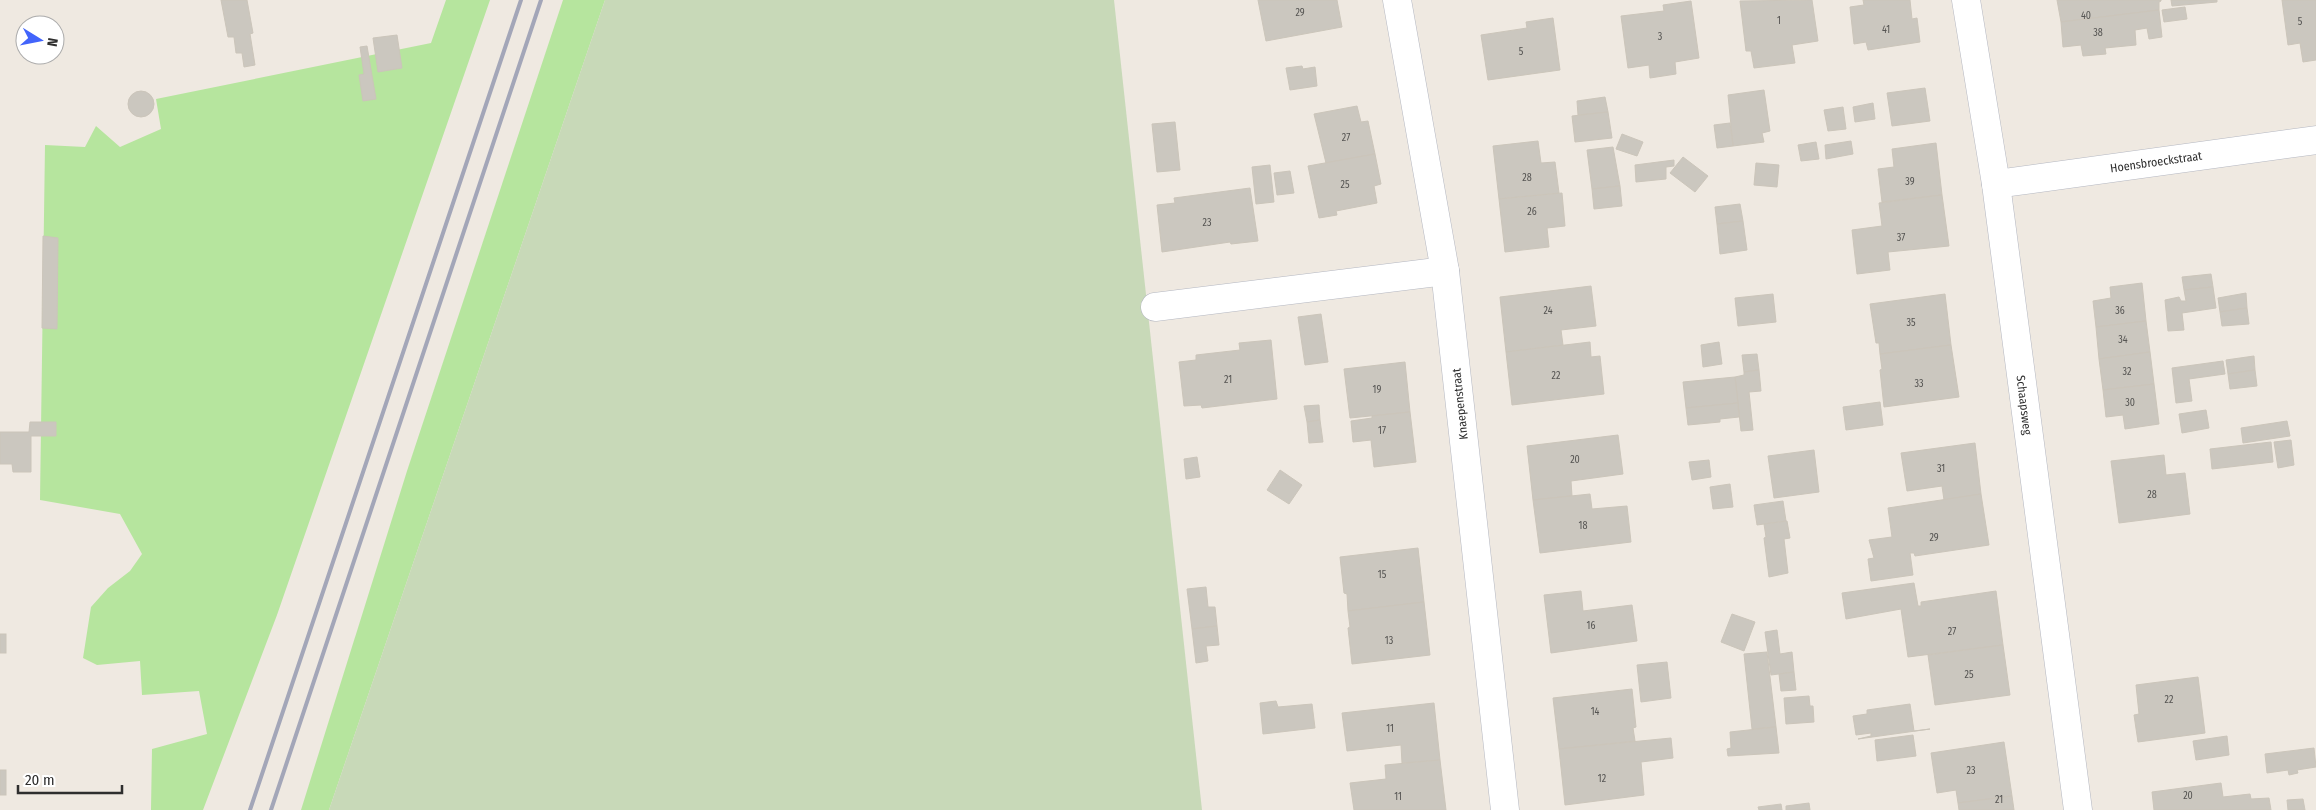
<svg xmlns="http://www.w3.org/2000/svg" width="2316" height="810" viewBox="0 0 2316 810" font-family="'Fira Sans Condensed',sans-serif">
  <style>
    .green { fill: #b6e59e }
    .cemetery { fill: #c8d9b8 }
    .building { fill: #cbc7bf; stroke: #cbc5ba }
    .lines { fill: none; stroke-linecap: round; stroke-linejoin: round }
    .street-casing { stroke: #b4b7c1; stroke-width: 29 }
    .street { stroke: #fff; stroke-width: 28 }
    .rail { stroke: #a3a6b8; stroke-width: 4 }
    .labels { text-anchor: middle; dominant-baseline: central; stroke-width: 5; stroke-linejoin: round; paint-order: stroke }
    .number-label { font-size: 10px; fill: #555452 }
    .street-label { font-size: 12px; fill: #2e2e2e; stroke: #fff }
  </style>
  <rect width="100%" height="100%" fill="#efe9e1"/>
  <g class="green">
    <polygon points="446,0 490,0 277,615 203,810 151,810 152,749 207,734 199,691 142,695 140,661 97,665 83,658 91,607 108,588 130,571 142,554 120,514 40,500 45,145 85,147 96,126 120,147 161,129 156,99 431,43"/>
    <polygon points="563,0 605,0 329,810 301,810 407,471"/>
  </g>
  <polygon class="cemetery" points="605,0 1114,0 1202,810 329,810"/>
  <g class="building">
    <polygon points="221,0 247,0 253,33 250,34 255,65 244,67 242,53 236,53 234,37 228,37"/>
    <polygon points="1258,0 1337,0 1342,27 1266,41"/>
    <polygon points="1812,0 1818,41 1792,45 1795,63 1754,68 1751,51 1746,51 1740,1"/>
    <polygon points="1863,0 1910,0 1912,19 1917,18 1920,42 1868,50 1866,42 1854,44 1850,7 1864,5"/>
    <polygon points="2057,0 2161,0 2161,1 2159,2 2159,10 2061,22"/>
    <polygon points="2171,0 2217,0 2217,2 2172,6"/>
    <polygon points="2282,0 2316,0 2316,60 2303,62 2300,43 2288,45"/>
    <polygon points="1691,1 1699,58 1675,62 1676,74 1650,78 1649,65 1628,68 1621,16 1664,11 1663,5"/>
    <polygon points="2185,7 2187,19 2164,22 2162,10"/>
    <polygon points="2159,10 2162,37 2149,39 2147,28 2135,30 2136,45 2105,48 2106,54 2083,56 2081,45 2063,47 2061,22"/>
    <polygon points="1553,18 1560,70 1488,80 1481,35 1527,28 1526,22"/>
    <polygon points="397,35 402,68 378,72 373,38"/>
    <polygon points="367,46 376,99 363,101 359,75 364,74 360,47"/>
    <polygon points="1302,66 1303,69 1315,67 1317,86 1290,90 1286,68"/>
    <polygon points="1925,88 1930,121 1892,126 1887,93"/>
    <polygon points="1764,90 1770,131 1762,133 1764,142 1733,146 1728,95"/>
    <circle cx="141" cy="104" r="13"/>
    <polygon points="1605,97 1608,112 1578,115 1577,101"/>
    <polygon points="1873,103 1875,119 1855,122 1853,107"/>
    <polygon points="1357,106 1361,122 1368,121 1375,154 1326,163 1314,114"/>
    <polygon points="1843,107 1846,129 1828,131 1824,110"/>
    <polygon points="1608,112 1612,138 1575,142 1572,116"/>
    <polygon points="1175,122 1180,170 1157,172 1152,124"/>
    <polygon points="1730,123 1733,146 1717,148 1714,125"/>
    <polygon points="1622,134 1643,142 1637,156 1616,149"/>
    <polygon points="1538,141 1541,163 1555,162 1559,193 1499,199 1493,146"/>
    <polygon points="1851,141 1853,154 1826,159 1825,145"/>
    <polygon points="1816,142 1819,159 1801,161 1798,145"/>
    <polygon points="1936,143 1942,195 1882,202 1878,169 1894,167 1892,149"/>
    <polygon points="1613,147 1620,186 1592,189 1587,150"/>
    <polygon points="1375,154 1381,184 1374,186 1377,203 1336,211 1337,215 1319,218 1308,166"/>
    <polygon points="1683,157 1708,176 1695,192 1670,173"/>
    <polygon points="1674,160 1674,166 1666,167 1666,179 1636,182 1635,165"/>
    <polygon points="1756,163 1779,165 1777,187 1754,185"/>
    <polygon points="1270,165 1274,202 1256,204 1252,167"/>
    <polygon points="1290,171 1294,193 1277,195 1274,173"/>
    <polygon points="1620,186 1622,206 1594,209 1592,189"/>
    <polygon points="1250,188 1258,241 1231,244 1230,242 1162,252 1157,205 1175,203 1174,198"/>
    <polygon points="1562,193 1565,226 1547,228 1549,247 1505,252 1499,199"/>
    <polygon points="1942,195 1949,246 1888,252 1890,270 1857,274 1852,230 1882,226 1879,203"/>
    <polygon points="1740,204 1743,221 1717,224 1715,207"/>
    <polygon points="1743,221 1747,250 1720,254 1717,224"/>
    <polygon points="43,236 58,238 57,329 42,328"/>
    <polygon points="2211,274 2213,287 2184,290 2182,277"/>
    <polygon points="2142,283 2146,321 2096,327 2093,301 2111,298 2110,287"/>
    <polygon points="1591,286 1596,326 1561,330 1563,345 1506,352 1500,297"/>
    <polygon points="2213,287 2216,308 2182,313 2184,330 2168,331 2165,300 2179,297 2181,301 2186,301 2184,290"/>
    <polygon points="2246,293 2247,308 2220,312 2218,298"/>
    <polygon points="1773,294 1776,322 1738,326 1735,298"/>
    <polygon points="1945,294 1951,345 1880,354 1879,343 1876,343 1870,304"/>
    <polygon points="2247,308 2249,324 2222,326 2220,312"/>
    <polygon points="1321,314 1328,362 1305,365 1298,317"/>
    <polygon points="2146,321 2150,352 2099,359 2096,327"/>
    <polygon points="1271,340 1277,399 1202,408 1201,405 1184,406 1179,362 1196,360 1196,355 1240,350 1239,343"/>
    <polygon points="1590,342 1591,357 1600,356 1604,394 1512,405 1506,352"/>
    <polygon points="1719,342 1722,364 1703,367 1701,345"/>
    <polygon points="1951,345 1959,397 1884,407 1880,370 1882,369 1880,354"/>
    <polygon points="2150,352 2154,384 2103,390 2099,359"/>
    <polygon points="1757,354 1759,370 1744,372 1742,355"/>
    <polygon points="2254,356 2255,370 2228,374 2226,360"/>
    <polygon points="2223,361 2225,374 2189,379 2192,401 2176,403 2172,368"/>
    <polygon points="1405,362 1410,412 1350,418 1344,369"/>
    <polygon points="1759,370 1761,391 1749,392 1753,430 1741,431 1735,377 1744,375 1744,372"/>
    <polygon points="2255,370 2257,386 2230,389 2228,374"/>
    <polygon points="1735,377 1738,403 1686,408 1683,382"/>
    <polygon points="2154,384 2159,424 2125,429 2123,415 2106,417 2103,390"/>
    <polygon points="1880,402 1883,425 1846,430 1843,407"/>
    <polygon points="1738,403 1739,417 1720,419 1720,422 1688,425 1686,408"/>
    <polygon points="1319,405 1320,420 1307,422 1304,406"/>
    <polygon points="2206,410 2209,428 2182,433 2179,414"/>
    <polygon points="1410,412 1416,462 1374,467 1371,440 1353,442 1351,421 1372,418 1372,416"/>
    <polygon points="1320,420 1323,442 1309,443 1307,422"/>
    <polygon points="2287,421 2290,436 2243,443 2241,428"/>
    <polygon points="30,422 56,422 56,436 31,436 31,472 13,472 12,464 0,464 0,432 29,432"/>
    <polygon points="1618,435 1623,474 1571,481 1572,496 1533,500 1527,446"/>
    <polygon points="2291,440 2294,465 2278,468 2274,442"/>
    <polygon points="2271,442 2273,462 2212,469 2210,449"/>
    <polygon points="1975,443 1981,494 1944,500 1942,486 1907,491 1901,453"/>
    <polygon points="1814,450 1819,492 1774,498 1768,456"/>
    <polygon points="2164,455 2166,475 2185,473 2190,514 2119,523 2111,461"/>
    <polygon points="1197,457 1200,477 1186,479 1184,459"/>
    <polygon points="1709,460 1711,477 1692,480 1689,462"/>
    <polygon points="1280,470 1302,485 1289,504 1267,490"/>
    <polygon points="1730,484 1733,507 1713,509 1710,487"/>
    <polygon points="1590,494 1592,509 1627,506 1631,542 1540,553 1533,500"/>
    <polygon points="1981,494 1989,545 1915,556 1914,553 1910,553 1913,575 1871,581 1868,559 1874,558 1869,540 1892,537 1888,508"/>
    <polygon points="1783,501 1786,521 1757,525 1754,505"/>
    <polygon points="1787,521 1790,538 1784,539 1788,573 1769,577 1764,538 1766,537 1764,524"/>
    <polygon points="1418,548 1424,602 1348,611 1347,594 1344,593 1340,557"/>
    <polygon points="1914,583 1918,606 1921,606 1921,602 1996,591 2003,645 1908,657 1901,609 1846,619 1842,593"/>
    <polygon points="1206,587 1208,607 1215,607 1217,626 1192,629 1187,589"/>
    <polygon points="1581,591 1583,611 1632,605 1637,641 1551,653 1544,595"/>
    <polygon points="1424,602 1430,655 1352,664 1348,628 1350,627 1348,611"/>
    <polygon points="1732,614 1755,622 1744,651 1721,642"/>
    <polygon points="1217,626 1219,645 1206,646 1208,661 1196,663 1192,629"/>
    <polygon points="1777,630 1780,654 1792,652 1794,672 1771,675 1765,632"/>
    <rect x="0" y="634" width="6" height="19"/>
    <polygon points="2003,645 2010,695 1935,705 1928,655"/>
    <polygon points="1767,652 1776,727 1752,729 1744,654"/>
    <polygon points="1667,662 1671,698 1641,702 1637,665"/>
    <polygon points="1794,672 1796,690 1781,691 1779,674"/>
    <polygon points="2198,677 2205,733 2138,742 2134,715 2139,714 2136,685"/>
    <polygon points="1632,689 1636,727 1633,728 1635,741 1559,749 1553,698"/>
    <polygon points="1809,696 1810,706 1813,706 1814,722 1786,724 1784,698"/>
    <polygon points="1276,701 1278,707 1312,704 1315,728 1263,734 1260,703"/>
    <polygon points="1434,703 1440,760 1402,763 1401,745 1347,751 1342,713"/>
    <polygon points="1910,704 1914,731 1930,729 1858,739 1871,736 1871,733 1856,735 1853,716 1867,714 1867,710"/>
    <polygon points="1776,727 1779,753 1728,756 1727,749 1731,748 1730,732"/>
    <polygon points="1913,735 1916,756 1877,761 1875,740"/>
    <polygon points="2227,736 2229,755 2196,760 2193,741"/>
    <polygon points="1671,738 1673,758 1641,762 1644,795 1565,805 1559,749"/>
    <polygon points="2004,742 2012,796 1958,803 1956,790 1937,793 1931,753"/>
    <polygon points="2314,748 2316,767 2297,770 2298,773 2289,775 2288,770 2267,773 2265,754"/>
    <polygon points="1440,760 1446,810 1354,810 1350,783 1386,779 1385,765"/>
    <rect x="0" y="770" width="6" height="25"/>
    <polygon points="2221,783 2223,797 2250,794 2251,799 2269,798 2271,810 2154,810 2152,792"/>
    <polygon points="2012,796 2014,810 1959,810 1958,803"/>
    <polygon points="2303,799 2305,810 2288,810 2287,800"/>
    <polygon points="1809,803 1810,810 1786,810 1786,806"/>
    <polygon points="1781,804 1782,810 1759,810 1758,807"/>
  </g>
  <g class="lines">
    <defs>
      <g id="street">
        <polyline points="1397,0 1445,271 1505,810"/>
        <polyline points="1966,0 1996,184 2078,810"/>
        <polyline points="1996,184 2316,140"/>
        <polyline points="1155,307 1445,271"/>
      </g>
    </defs>
    <use href="#street" class="street-casing"/>
    <use href="#street" class="street"/>
    <g class="rail">
      <polyline points="250,810 521,0"/>
      <polyline points="271,810 541,0"/>
    </g>
  </g>
  <g class="labels">
    <g class="number-label">
      <text x="1300" y="13">29</text>
      <text x="2086" y="16">40</text>
      <text x="1779" y="21">1</text>
      <text x="2300" y="22">5</text>
      <text x="1886" y="30">41</text>
      <text x="2098" y="33">38</text>
      <text x="1660" y="37">3</text>
      <text x="1521" y="52">5</text>
      <text x="1346" y="138">27</text>
      <text x="1527" y="178">28</text>
      <text x="1910" y="182">39</text>
      <text x="1345" y="185">25</text>
      <text x="1532" y="212">26</text>
      <text x="1207" y="223">23</text>
      <text x="1901" y="238">37</text>
      <text x="1548" y="311">24</text>
      <text x="2120" y="311">36</text>
      <text x="1911" y="323">35</text>
      <text x="2123" y="340">34</text>
      <text x="2127" y="372">32</text>
      <text x="1556" y="376">22</text>
      <text x="1228" y="380">21</text>
      <text x="1919" y="384">33</text>
      <text x="1377" y="390">19</text>
      <text x="2130" y="403">30</text>
      <text x="1382" y="431">17</text>
      <text x="1575" y="460">20</text>
      <text x="1941" y="469">31</text>
      <text x="2152" y="495">28</text>
      <text x="1583" y="526">18</text>
      <text x="1934" y="538">29</text>
      <text x="1382" y="575">15</text>
      <text x="1591" y="626">16</text>
      <text x="1952" y="632">27</text>
      <text x="1389" y="641">13</text>
      <text x="1969" y="675">25</text>
      <text x="2169" y="700">22</text>
      <text x="1595" y="712">14</text>
      <text x="1390" y="729">11</text>
      <text x="1971" y="771">23</text>
      <text x="1602" y="779">12</text>
      <text x="2188" y="796">20</text>
      <text x="1398" y="797">11</text>
      <text x="1999" y="800">21</text>
    </g>
    <g class="street-label">
      <text transform="translate(2156 162) rotate(-8)">Hoensbroeckstraat</text>
      <text transform="translate(1460 404) rotate(-96)">Knaepenstraat</text>
      <text transform="translate(2024 405) rotate(83)">Schaapsweg</text>
    </g>
  </g>
  <g transform="translate(40 40) rotate(100)"><circle r="24" fill="#ffffff" stroke="#ababab"/>
  <path d="M0-4L9 19L0 12L-9 19Z" fill="#4264fb"/>
  <text y="-8" font-size="14" font-weight="bold" text-anchor="middle" fill="#2e2e2e">N</text>
  </g>
  <path d="M18 785v8h104v-8" fill="none" stroke="#2e2e2e" stroke-width="2.5"/>
  <text x="25" y="785" font-size="15" fill="#2e2e2e" stroke="#ffffff" stroke-width="4" paint-order="stroke">20 m</text>
</svg>
